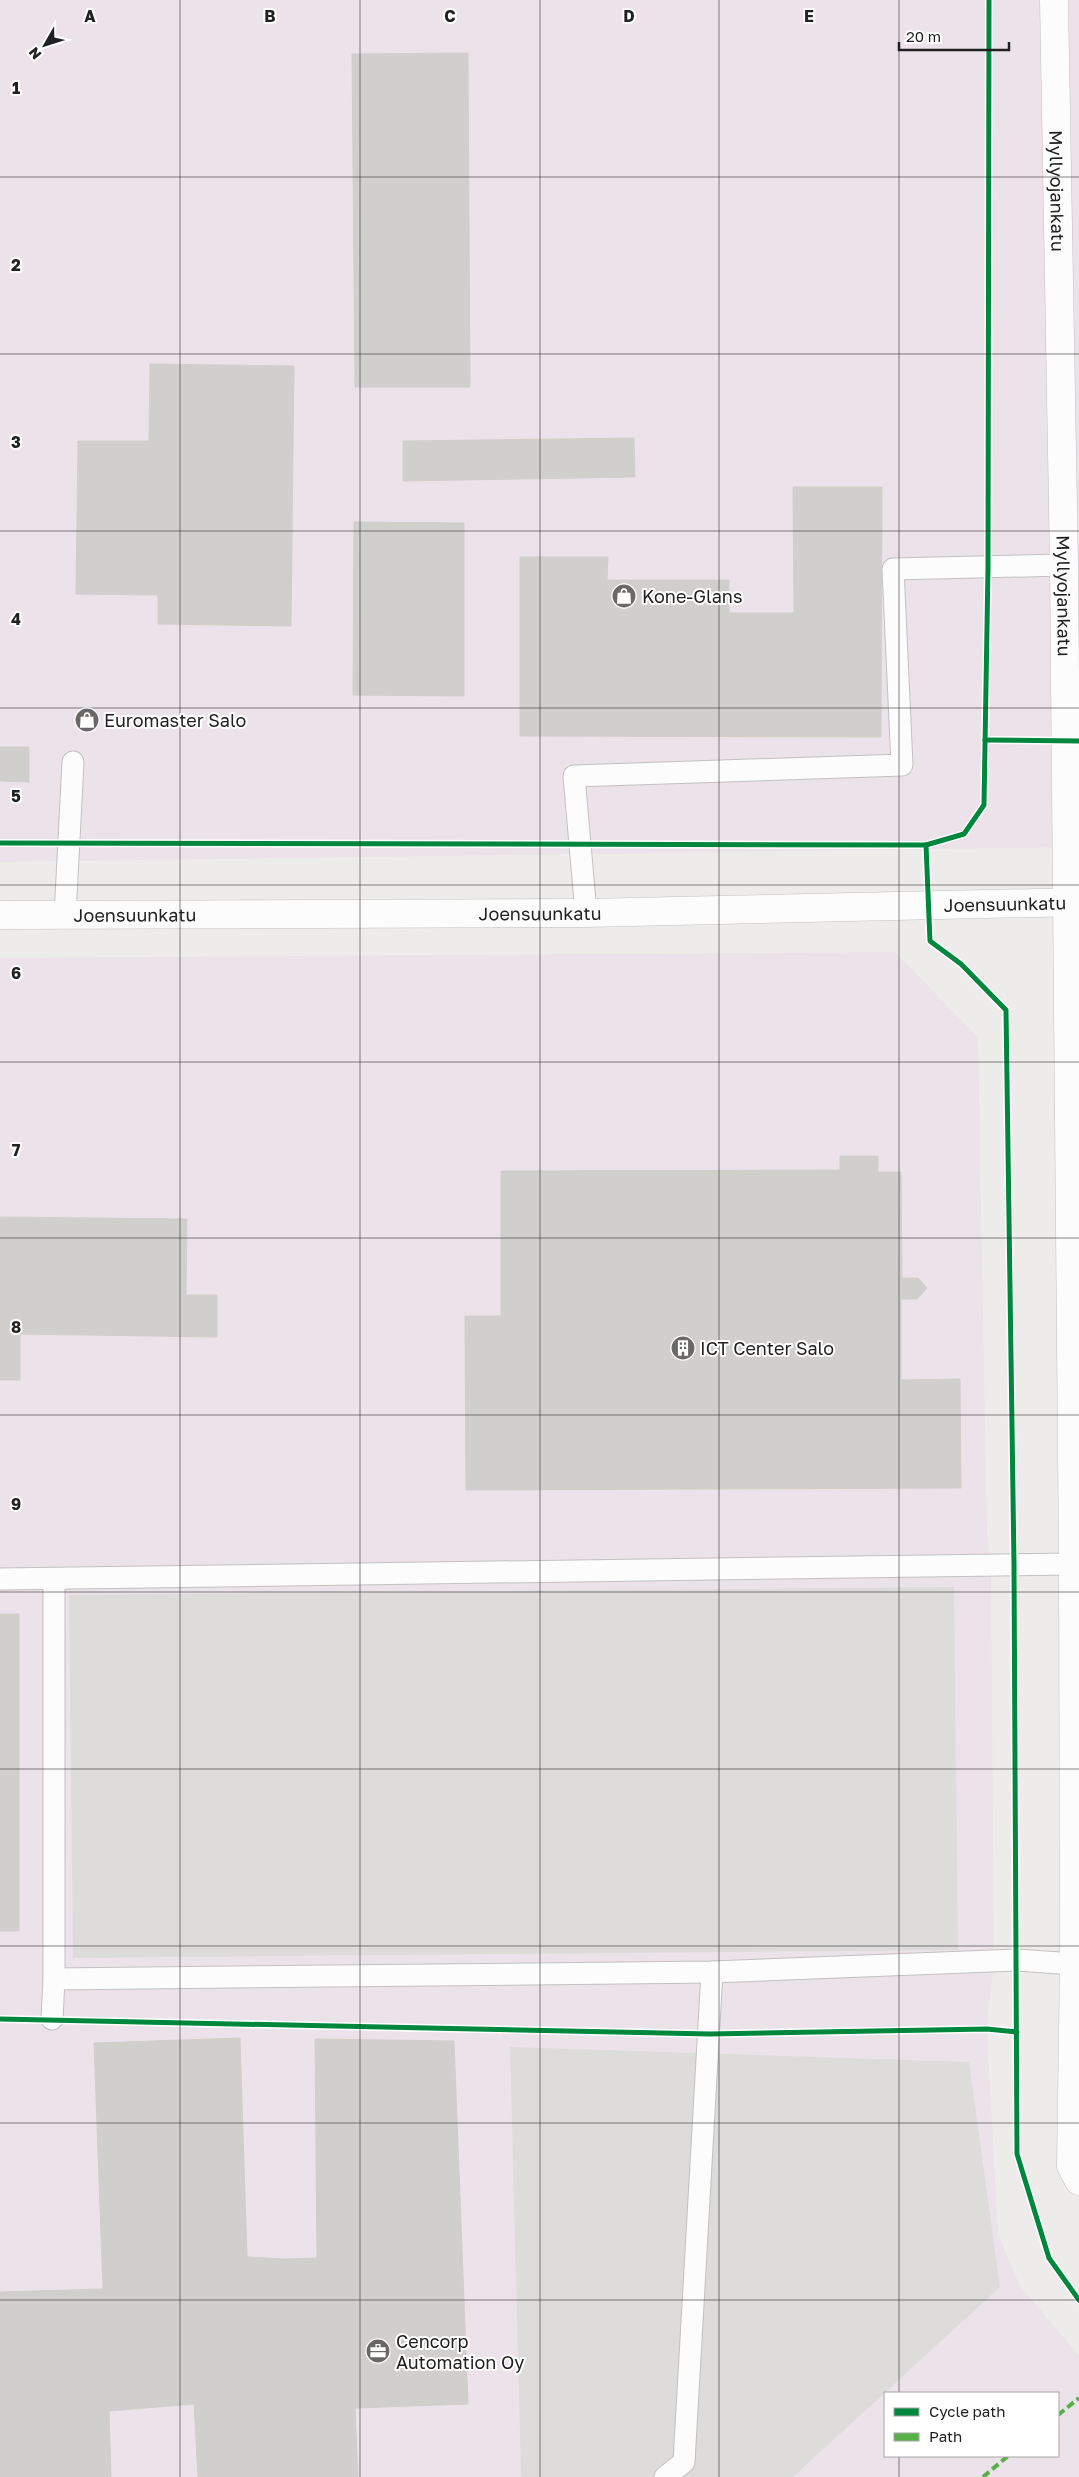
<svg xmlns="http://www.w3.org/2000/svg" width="1079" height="2477" viewBox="0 0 1079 2477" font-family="'Golos Text',sans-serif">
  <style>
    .industrial { fill: #ebe3e9; fill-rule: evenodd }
    .religious { fill: #dddcdb }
    .building { fill: #d1cfcd; stroke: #d1cecc }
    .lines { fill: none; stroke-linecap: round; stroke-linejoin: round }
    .service-casing { stroke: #c2c1c0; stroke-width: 23 }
    .minor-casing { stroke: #c2c1c0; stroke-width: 29 }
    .tertiary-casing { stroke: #c2c1c0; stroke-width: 29 }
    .service { stroke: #fcfcfc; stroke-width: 21 }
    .minor { stroke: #fcfcfc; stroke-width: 28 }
    .tertiary { stroke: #fcfcfc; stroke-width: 28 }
    .quiet { stroke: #55b145; stroke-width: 4; stroke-dasharray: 8 4; stroke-linecap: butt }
    .cycleway-casing { stroke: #fff; stroke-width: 8 }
    .cycleway { stroke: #00873e; stroke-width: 5 }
    .grid { fill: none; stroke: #212121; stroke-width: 1; stroke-opacity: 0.55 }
    .labels { text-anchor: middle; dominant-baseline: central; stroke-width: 4; stroke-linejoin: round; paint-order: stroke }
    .street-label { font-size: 18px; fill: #212121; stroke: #fff }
    .poi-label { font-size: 18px; fill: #212121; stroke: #fff; text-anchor: start }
    .grid-label { font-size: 16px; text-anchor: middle; font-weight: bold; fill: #212121; stroke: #fff; stroke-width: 4; stroke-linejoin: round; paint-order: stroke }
  </style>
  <rect width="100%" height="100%" fill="#eeecea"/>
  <g class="industrial">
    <polygon points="0,0 1079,0 1079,847 0,862"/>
    <path d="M 895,952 L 978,1037 L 987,1531 L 991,1566 L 994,1961 L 987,2029 L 998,2234 L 1020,2286 L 1079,2355 L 1079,2477 L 0,2477 L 0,958 ZM 885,2393 L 1058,2393 L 1058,2456 L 885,2456 Z"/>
  </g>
  <g class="religious">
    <polygon points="954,1587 958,1950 73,1958 69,1595"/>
    <polygon points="510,2047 969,2062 1000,2287 793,2477 521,2477"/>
  </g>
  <g class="building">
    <polygon points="468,53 470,387 355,387 352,54"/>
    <polygon points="150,364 294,366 291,626 158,624 158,595 76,594 78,441 149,441"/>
    <polygon points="634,438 635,477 403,481 403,441"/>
    <polygon points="793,487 882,487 881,737 520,736 520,557 608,557 607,580 729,580 729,613 794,613"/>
    <polygon points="354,522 464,523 464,696 353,695"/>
    <polygon points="0,747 29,747 29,782 0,781"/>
    <polygon points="840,1156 878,1156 878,1172 901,1172 902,1278 918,1278 927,1288 917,1299 901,1299 901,1380 960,1379 961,1488 466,1490 465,1316 501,1316 501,1171 840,1170"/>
    <polygon points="0,1217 187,1219 186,1295 217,1295 217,1337 20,1334 20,1380 0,1380"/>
    <rect x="0" y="1614" width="19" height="317"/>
    <polygon points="240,2038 247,2257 285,2259 317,2258 315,2039 454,2041 468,2404 355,2408 358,2477 198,2477 194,2404 109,2411 111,2477 0,2477 0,2292 103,2289 94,2043"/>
  </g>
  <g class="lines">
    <defs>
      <g id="service">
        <polyline points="586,913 574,776 902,765 893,569 1064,565"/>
        <polyline points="65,916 73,762"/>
        <polyline points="0,1579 1073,1564"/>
        <polyline points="54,1979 712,1972 1017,1960 1074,1964"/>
        <polyline points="52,2019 54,1979 54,1579"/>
        <polyline points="665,2477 684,2462 712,1972"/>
      </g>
      <g id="minor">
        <path id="s1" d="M 1054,0 L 1064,565 L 1073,1564 L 1074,1964 L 1071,2166 L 1079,2181"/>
      </g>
      <g id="tertiary">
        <path id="s2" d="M 0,915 L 586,913 L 1079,902"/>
      </g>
    </defs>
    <use href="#service" class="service-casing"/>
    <use href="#minor" class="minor-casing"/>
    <use href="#tertiary" class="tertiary-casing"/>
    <use href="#service" class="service"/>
    <use href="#minor" class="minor"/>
    <use href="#tertiary" class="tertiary"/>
    <g class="quiet">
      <polyline points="1058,2415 1079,2398"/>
      <polyline points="983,2477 1008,2456"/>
    </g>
    <defs>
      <g id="cycleway">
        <polyline points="989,0 988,568 984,805 964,834 926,845 930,941 961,964 1006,1010 1014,1564 1017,2154 1049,2258 1079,2300"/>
        <polyline points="985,740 1079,741"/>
        <polyline points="0,843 926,845"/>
        <polyline points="0,2019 710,2034 987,2029 1017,2032"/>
      </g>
    </defs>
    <use href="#cycleway" class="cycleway-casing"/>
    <use href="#cycleway" class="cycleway"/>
  </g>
  <path class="grid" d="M 180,0 L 180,2477M 360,0 L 360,2477M 540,0 L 540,2477M 719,0 L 719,2477M 899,0 L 899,2393M 0,177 L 1079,177M 0,354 L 1079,354M 0,531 L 1079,531M 0,708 L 1079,708M 0,885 L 1079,885M 0,1062 L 1079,1062M 0,1238 L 1079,1238M 0,1415 L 1079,1415M 0,1592 L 1079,1592M 0,1769 L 1079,1769M 0,1946 L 1079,1946M 0,2123 L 1079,2123M 0,2300 L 1079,2300M 899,2456 L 899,2477"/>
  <defs>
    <symbol id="shop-disc" viewBox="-11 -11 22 22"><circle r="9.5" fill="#696867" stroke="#fff"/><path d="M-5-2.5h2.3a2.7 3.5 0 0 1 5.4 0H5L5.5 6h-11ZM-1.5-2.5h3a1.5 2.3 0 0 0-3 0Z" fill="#fff"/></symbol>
    <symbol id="building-disc" viewBox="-11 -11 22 22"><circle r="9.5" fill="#696867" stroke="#fff"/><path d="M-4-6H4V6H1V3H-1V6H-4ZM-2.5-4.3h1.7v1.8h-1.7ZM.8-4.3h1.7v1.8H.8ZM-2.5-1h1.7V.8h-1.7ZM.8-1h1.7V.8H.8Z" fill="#fff"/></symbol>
    <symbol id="office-disc" viewBox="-11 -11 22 22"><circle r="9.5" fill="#696867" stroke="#fff"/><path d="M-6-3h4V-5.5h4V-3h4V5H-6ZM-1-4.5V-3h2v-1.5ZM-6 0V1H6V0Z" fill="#fff"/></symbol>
  </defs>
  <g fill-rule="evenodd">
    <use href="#shop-disc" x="610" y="582" width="28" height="28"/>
    <use href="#shop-disc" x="73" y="706" width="28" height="28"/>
    <use href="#building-disc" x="669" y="1334" width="28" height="28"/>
    <use href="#office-disc" x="364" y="2337" width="28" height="28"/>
  </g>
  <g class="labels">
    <g class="street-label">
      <text stroke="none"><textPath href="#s1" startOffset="191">Myllyojankatu</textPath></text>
      <text stroke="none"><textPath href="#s1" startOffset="596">Myllyojankatu</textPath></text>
      <text stroke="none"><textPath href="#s2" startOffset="1005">Joensuunkatu</textPath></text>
      <text stroke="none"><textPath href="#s2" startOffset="540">Joensuunkatu</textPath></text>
      <text stroke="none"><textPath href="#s2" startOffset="135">Joensuunkatu</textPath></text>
    </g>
    <g class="poi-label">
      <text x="642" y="596">Kone-Glans</text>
      <text x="104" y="720">Euromaster Salo</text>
      <text x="700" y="1348">ICT Center Salo</text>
      <text x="396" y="2341">Cencorp<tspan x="396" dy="21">Automation Oy</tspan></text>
    </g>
  </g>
  <g class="grid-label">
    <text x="90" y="22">A</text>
    <text x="270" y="22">B</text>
    <text x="450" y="22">C</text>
    <text x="629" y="22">D</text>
    <text x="809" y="22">E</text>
    <text x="16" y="94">1</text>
    <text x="16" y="271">2</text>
    <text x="16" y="448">3</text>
    <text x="16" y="625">4</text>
    <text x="16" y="802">5</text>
    <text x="16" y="979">6</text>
    <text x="16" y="1156">7</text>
    <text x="16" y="1333">8</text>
    <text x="16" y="1510">9</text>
  </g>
  <rect x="884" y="2392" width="175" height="65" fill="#ffffff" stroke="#a6a6a6"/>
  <rect x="894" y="2408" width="25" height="8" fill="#00873e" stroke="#a6a6a6"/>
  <text x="929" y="2417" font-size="15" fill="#212121">Cycle path</text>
  <rect x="894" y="2433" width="25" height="8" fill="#55b145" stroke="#a6a6a6"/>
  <text x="929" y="2442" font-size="15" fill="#212121">Path</text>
  <g transform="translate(45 45) rotate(231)" stroke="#ffffff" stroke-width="4" paint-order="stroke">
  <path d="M0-4L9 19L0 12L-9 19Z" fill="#212121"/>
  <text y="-8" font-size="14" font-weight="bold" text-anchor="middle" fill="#212121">N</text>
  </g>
  <path d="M899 42v8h110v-8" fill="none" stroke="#212121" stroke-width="2.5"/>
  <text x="906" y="42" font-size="15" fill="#212121" stroke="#ffffff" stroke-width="4" paint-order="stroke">20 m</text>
</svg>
